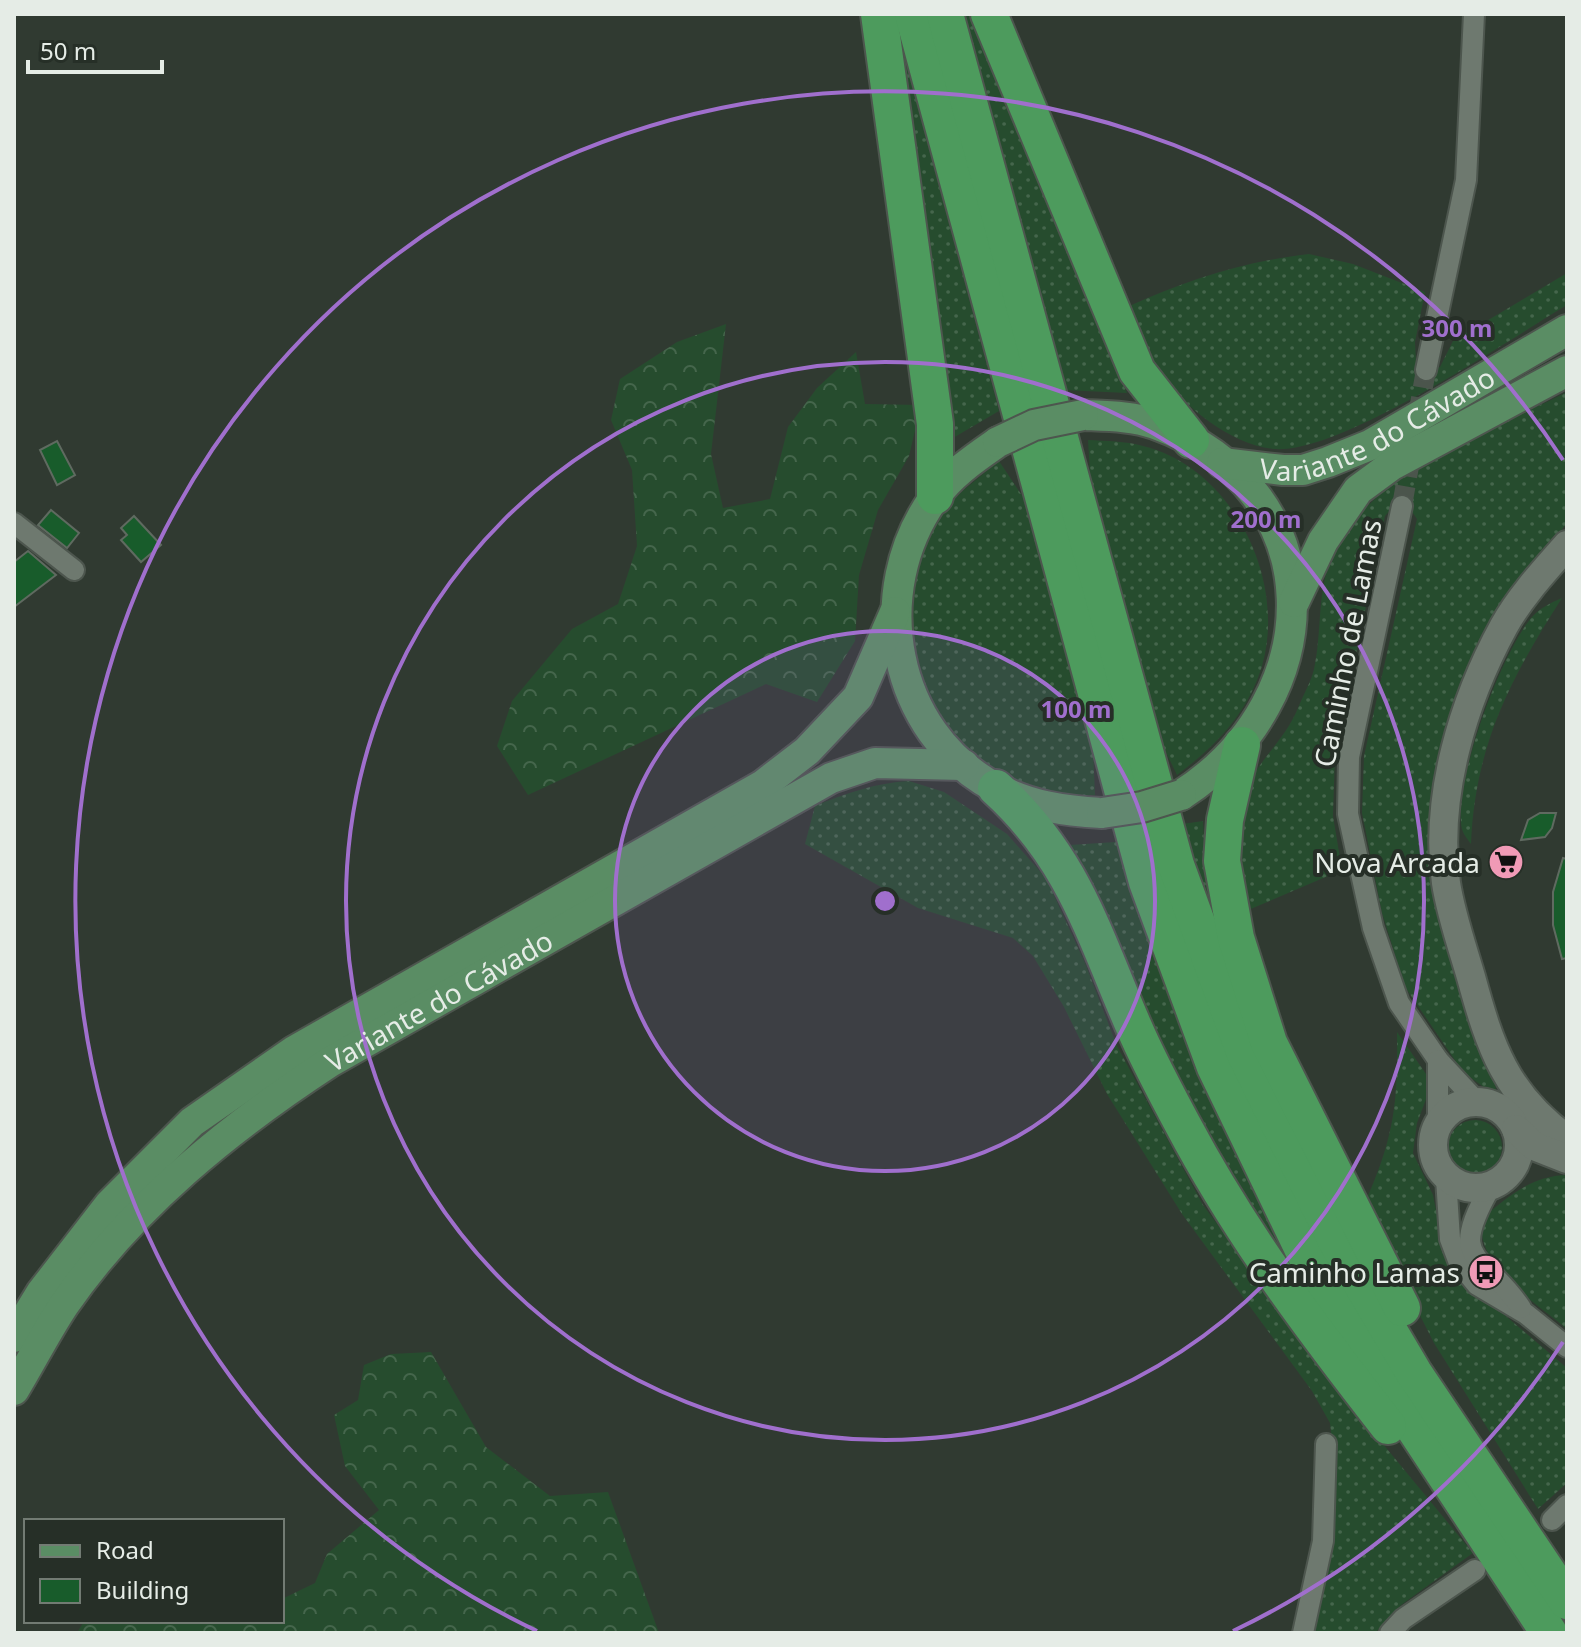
<svg xmlns="http://www.w3.org/2000/svg" width="1581" height="1647" viewBox="0 0 1581 1647" font-family="'Noto Sans',sans-serif">
  <style>
    .grass { fill: url(#grass-dots) }
    .forest { fill: url(#forest-crowns) }
    .building { fill: #185c2b; stroke: #5f6a60; stroke-width: 2 }
    .lines { fill: none; stroke-linecap: round; stroke-linejoin: round }
    .street-tunnel { stroke: #4b554c; stroke-width: 20; stroke-dasharray: 20 10; stroke-linecap: butt }
    .street-casing { stroke: #4d564e; stroke-width: 24 }
    .secondary-casing { stroke: #4d564e; stroke-width: 32 }
    .primary-casing { stroke: #4d564e; stroke-width: 34 }
    .highway-casing { stroke: #4d564e; stroke-width: 40 }
    .street { stroke: #6e796f; stroke-width: 20 }
    .secondary { stroke: #6e796f; stroke-width: 28 }
    .primary { stroke: #5a8d64; stroke-width: 30 }
    .highway { stroke: #4d9b5d; stroke-width: 36 }
    .primary-bridge-casing { stroke: #4d564e; stroke-width: 34; stroke-linecap: butt }
    .primary-bridge { stroke: #5a8d64; stroke-width: 30 }
    .ring { fill: none; stroke: #a06fcd; stroke-width: 4 }
    .labels { text-anchor: middle; dominant-baseline: central; stroke-width: 8; stroke-linejoin: round; paint-order: stroke }
    .street-label { font-size: 28px; fill: #e5ece6; stroke: #262f27 }
    .poi-label { font-size: 28px; fill: #e5ece6; stroke: #262f27; text-anchor: end }
    .centre { fill: #a06fcd; stroke: #262f27; stroke-width: 4 }
    .ring-label { font-size: 24px; text-anchor: middle; font-weight: bold; fill: #a06fcd; stroke: #262f27; stroke-width: 8; stroke-linejoin: round; paint-order: stroke }
  </style>
  <defs>
    <pattern id="grass-dots" width="8" height="8" patternUnits="userSpaceOnUse" patternTransform="scale(2)"><rect width="8" height="8" fill="#264c2e"/><path d="M2 2h.1M6 6h.1" fill="none" stroke="#45664c" stroke-width="1.8" stroke-linecap="round"/></pattern>
    <pattern id="forest-crowns" width="20" height="18" patternUnits="userSpaceOnUse" patternTransform="scale(2)"><rect width="20" height="18" fill="#264c2e"/><path d="M2 6a3 3 0 1 1 6 0M12 15a3 3 0 1 1 6 0" fill="none" stroke="#45664c"/></pattern>
  </defs>
  <rect width="100%" height="100%" fill="#303a31"/>
  <g class="grass">
    <polygon points="893,14 999,411 953,438"/>
    <polygon points="960,14 972,14 983,37 1081,287 1127,393 1064,390"/>
    <path d="M 1309,254 L 1353,264 L 1425,292 L 1415,342 L 1416,362 L 1427,370 L 1440,367 L 1453,341 L 1567,273 L 1567,305 C 1505,342 1341,454 1274,449 C 1231,445 1184,406 1159,373 C 1146,354 1137,328 1127,307 C 1190,279 1241,262 1309,254 Z"/>
    <path d="M 1567,392 L 1567,523 L 1533,566 L 1439,772 L 1494,1071 L 1496,1091 L 1489,1091 L 1463,1072 L 1405,987 L 1382,913 L 1362,813 L 1364,756 L 1417,519 L 1411,510 L 1392,508 L 1385,516 L 1335,754 L 1333,816 L 1342,870 L 1246,911 C 1239,871 1232,810 1254,774 C 1268,752 1288,733 1298,708 C 1303,695 1311,682 1314,669 C 1322,633 1317,596 1330,561 C 1362,475 1491,431 1567,392 Z"/>
    <path d="M 1088,440 C 1106,441 1125,441 1143,446 C 1233,468 1287,580 1262,666 C 1248,713 1215,747 1177,775 L 1158,736 L 1091,489 Z"/>
    <path d="M 999,461 L 1025,500 L 1093,749 L 1095,795 C 1073,795 1051,794 1029,786 C 925,750 874,613 937,519 C 952,497 979,478 999,461 Z"/>
    <path d="M 1562,598 C 1510,679 1475,746 1471,844 C 1466,837 1461,832 1461,822 C 1457,774 1500,656 1531,618 C 1540,608 1550,603 1562,598 Z"/>
    <path d="M 909,781 L 944,792 L 1007,834 L 1046,878 L 1085,963 L 1117,1046 L 1203,1205 L 1359,1415 L 1473,1553 L 1401,1605 L 1375,1633 L 1312,1633 L 1334,1542 L 1335,1474 L 1330,1423 L 1312,1391 L 1182,1214 L 1107,1094 L 1064,1007 L 1033,956 L 1013,938 L 918,908 L 805,844 L 815,806 C 846,793 876,783 909,781 Z"/>
    <polygon points="1203,821 1206,883 1223,953 1182,824"/>
    <polygon points="1116,842 1200,1077 1359,1370 1272,1244 1182,1094 1070,845"/>
    <path d="M 1397,1032 L 1426,1074 L 1428,1094 L 1417,1123 L 1413,1153 L 1433,1195 L 1445,1255 L 1454,1272 L 1567,1368 L 1567,1483 L 1538,1509 L 1434,1343 L 1364,1205 C 1394,1138 1398,1105 1397,1032 Z"/>
    <circle cx="1475" cy="1147" r="27"/>
    <path d="M 1567,1175 L 1567,1329 C 1534,1301 1474,1266 1482,1218 C 1509,1196 1531,1176 1567,1175 Z"/>
  </g>
  <g class="forest">
    <polygon points="726,324 711,454 723,508 770,499 788,427 817,388 856,352 865,404 921,405 909,456 878,510 859,575 855,641 817,702 766,684 528,795 497,746 512,701 572,629 618,604 637,546 632,470 611,420 620,379 677,342"/>
    <polygon points="431,1352 486,1447 550,1496 608,1492 659,1633 77,1633 84,1621 282,1621 282,1599 315,1583 327,1554 379,1510 345,1466 334,1415 358,1400 364,1365 391,1354"/>
  </g>
  <g class="building">
    <polygon points="57,441 75,475 57,485 40,450"/>
    <polygon points="51,510 79,533 67,548 38,525"/>
    <polygon points="134,516 161,545 141,562 121,540 127,535 121,528"/>
    <polygon points="28,551 56,575 14,607 14,562"/>
    <polygon points="1540,813 1556,813 1552,828 1545,837 1521,840 1528,820"/>
    <polygon points="1563,858 1567,859 1567,958 1562,959 1553,925 1553,892"/>
  </g>
  <g class="lines">
    <polyline class="street-tunnel" points="1402,506 1426,370"/>
    <defs>
      <g id="street">
        <polyline points="1426,370 1466,180 1474,14"/>
        <polyline points="1402,506 1349,757 1348,814 1373,928 1399,1003 1438,1060 1477,1102"/>
        <polyline points="14,523 74,570"/>
        <polyline points="1438,1060 1438,1123"/>
        <polyline points="1446,1178 1450,1239 1459,1263 1477,1285 1526,1314 1567,1347"/>
        <path d="M 1491,1186 C 1446,1265 1482,1250 1521,1308"/>
        <polyline points="1552,1520 1567,1505"/>
        <polyline points="1303,1633 1323,1541 1326,1444"/>
        <polyline points="1390,1633 1403,1619 1475,1570"/>
      </g>
      <g id="secondary">
        <path d="M 1567,545 C 1545,570 1520,597 1504,626 C 1463,701 1434,797 1446,883 C 1451,915 1462,946 1471,977 C 1490,1047 1506,1095 1567,1139"/>
        <circle cx="1476" cy="1145" r="43"/>
        <polyline points="1516,1129 1534,1146 1567,1159"/>
      </g>
      <g id="primary">
        <path d="M 1083,415 C 1106,416 1133,416 1155,424 C 1335,489 1331,699 1181,795"/>
        <path d="M 998,442 C 975,458 951,474 934,498 C 867,591 891,732 996,788 C 1030,806 1064,811 1102,813"/>
        <path id="s1" d="M 1222,463 L 1283,470 L 1303,470 L 1328,462 L 1370,445 L 1567,330"/>
        <polyline points="1294,602 1323,541 1358,490 1392,465 1567,371"/>
        <polyline points="14,1337 41,1293 110,1204 192,1122 294,1051 763,785 807,751 858,697 895,612"/>
        <path id="s2" d="M 14,1390 C 31,1362 46,1332 64,1305 C 133,1205 229,1128 330,1062 L 831,778 L 875,763 L 964,765"/>
      </g>
      <g id="highway">
        <polyline points="879,14 935,424 935,496"/>
        <polyline points="913,14 1147,882 1215,1067 1305,1254 1389,1390 1549,1633"/>
        <polyline points="945,14 1176,865 1245,1054 1335,1239 1414,1373 1567,1601"/>
        <polyline points="989,14 1137,371 1191,440"/>
        <polyline points="1242,745 1225,820 1222,861 1236,938 1269,1043 1402,1308"/>
        <path d="M 996,788 C 1074,859 1093,933 1134,1027 C 1148,1060 1166,1093 1183,1125 C 1240,1233 1313,1330 1388,1426"/>
      </g>
    </defs>
    <use href="#street" class="street-casing"/>
    <use href="#secondary" class="secondary-casing"/>
    <use href="#primary" class="primary-casing"/>
    <use href="#highway" class="highway-casing"/>
    <use href="#street" class="street"/>
    <use href="#secondary" class="secondary"/>
    <use href="#primary" class="primary"/>
    <use href="#highway" class="highway"/>
    <defs>
      <g id="primary-bridge">
        <polyline points="998,442 1034,425 1083,415"/>
        <polyline points="1102,813 1142,807 1181,795"/>
      </g>
    </defs>
    <use href="#primary-bridge" class="primary-bridge-casing"/>
    <use href="#primary-bridge" class="primary-bridge"/>
  </g>
  <circle cx="885" cy="901" r="270" fill="#a06fcd" fill-opacity=".12"/>
  <g class="ring">
    <circle cx="885" cy="901" r="270"/>
    <circle cx="885" cy="901" r="539"/>
    <path d="M1563 1342A809 809 0 0 1 1233 1631M537 1631A809 809 0 1 1 1563 460"/>
  </g>
  <defs>
    <symbol id="supermarket-disc" viewBox="-11 -11 22 22"><circle r="9.5" fill="#f09ab6" stroke="#262f27"/><path d="M-6-5.5h2.5l.6 2H6L4.5 2H-2.5L-4.4-4H-6ZM-1.5 3.2a1.3 1.3 0 1 0 .1 0ZM3 3.2a1.3 1.3 0 1 0 .1 0Z" fill="#111"/></symbol>
    <symbol id="bus-disc" viewBox="-11 -11 22 22"><circle r="9.5" fill="#f09ab6" stroke="#262f27"/><path d="M-5-6H5V4H4V6H2V4H-2V6H-4V4H-5ZM-3.5-4V0h7V-4ZM-3.5 1.2v1.5H-2V1.2ZM2 1.2v1.5H3.5V1.2Z" fill="#111"/></symbol>
  </defs>
  <g fill-rule="evenodd">
    <use href="#supermarket-disc" x="1486" y="842" width="40" height="40"/>
    <use href="#bus-disc" x="1466" y="1252" width="40" height="40"/>
  </g>
  <g class="labels">
    <g class="street-label">
      <text stroke="none"><textPath href="#s1" startOffset="166">Variante do Cávado</textPath></text>
      <text transform="translate(1347 643) rotate(-79)">Caminho de Lamas</text>
      <text stroke="none"><textPath href="#s2" startOffset="586">Variante do Cávado</textPath></text>
    </g>
    <g class="poi-label">
      <text x="1480" y="862">Nova Arcada</text>
      <text x="1460" y="1272">Caminho Lamas</text>
    </g>
  </g>
  <circle cx="885" cy="901" r="12" class="centre"/>
  <g class="ring-label">
    <text x="1457" y="337">300 m</text>
    <text x="1266" y="528">200 m</text>
    <text x="1076" y="718">100 m</text>
  </g>
  <rect width="1581" height="1647" fill="none" stroke="#e5ece6" stroke-width="32"/>
  <rect x="24" y="1519" width="260" height="104" fill="#262f27" stroke="#727b73" stroke-width="2"/>
  <rect x="40" y="1545" width="40" height="12" fill="#5a8d64" stroke="#727b73" stroke-width="2"/>
  <text x="96" y="1559" font-size="24" fill="#e5ece6">Road</text>
  <rect x="40" y="1579" width="40" height="24" fill="#185c2b" stroke="#727b73" stroke-width="2"/>
  <text x="96" y="1599" font-size="24" fill="#e5ece6">Building</text>
  <path d="M28 60v12h134v-12" fill="none" stroke="#e5ece6" stroke-width="4"/>
  <text x="40" y="60" font-size="24" fill="#e5ece6" stroke="#262f27" stroke-width="6" paint-order="stroke">50 m</text>
</svg>
